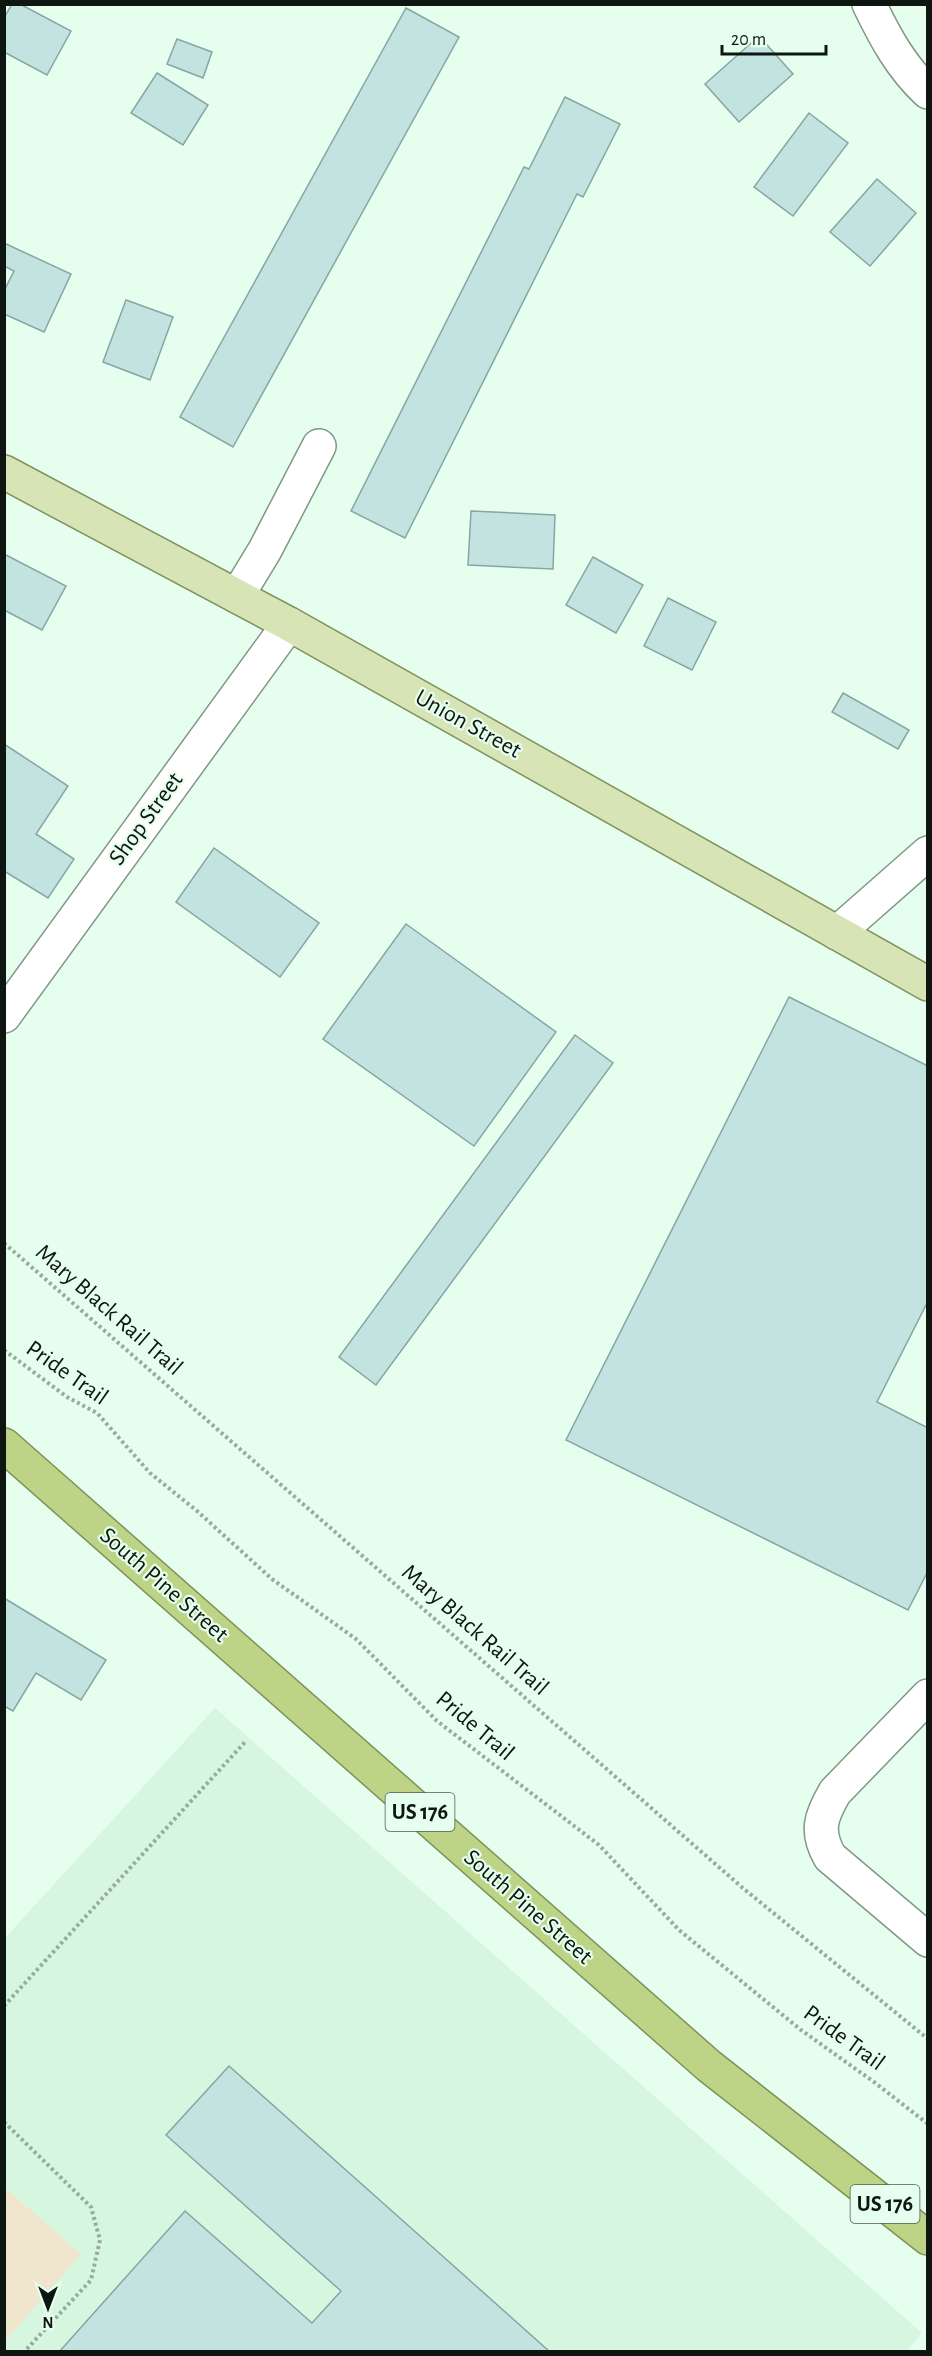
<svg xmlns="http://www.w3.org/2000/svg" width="932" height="2356" viewBox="0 0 932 2356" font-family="'Alegreya Sans',sans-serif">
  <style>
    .built { fill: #d6f6e0 }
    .green { fill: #f0e6ce }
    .building { fill: #c2e3e0; stroke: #86a6a3; stroke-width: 1.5 }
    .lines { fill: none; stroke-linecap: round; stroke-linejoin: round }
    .minor-casing { stroke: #809787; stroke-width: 36 }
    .major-casing { stroke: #7f915c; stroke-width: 36 }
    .highway-casing { stroke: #7f915c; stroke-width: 36 }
    .path { stroke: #98ab9e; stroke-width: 4; stroke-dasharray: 3 3; stroke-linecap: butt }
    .minor { stroke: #fff; stroke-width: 33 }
    .major { stroke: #d7e5b6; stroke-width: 33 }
    .highway { stroke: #bdd385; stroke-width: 33 }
    .labels { text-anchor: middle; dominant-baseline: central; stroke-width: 4.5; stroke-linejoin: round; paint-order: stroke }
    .shield { fill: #e6feed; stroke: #4e5c52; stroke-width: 1.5 }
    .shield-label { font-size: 22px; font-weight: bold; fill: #0d1610 }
    .street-label { font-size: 24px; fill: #0d1610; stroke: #e6feed }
  </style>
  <rect width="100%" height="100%" fill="#e6feed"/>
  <polygon class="built" points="215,1708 922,2333 906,2352 5,2351 4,1939"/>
  <polygon class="green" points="5,2188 81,2254 5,2341"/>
  <g class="building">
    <polygon points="12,4 20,4 71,31 47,75 4,52 4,18"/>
    <polygon points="406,8 459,37 233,447 180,417"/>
    <polygon points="759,36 793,74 739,122 705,84"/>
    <polygon points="177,39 212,52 203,78 167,64"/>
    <polygon points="157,73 208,105 183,145 131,113"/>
    <polygon points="565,97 620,124 583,197 577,194 405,538 351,511 524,167 529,169"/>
    <polygon points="809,113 848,143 793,216 754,187"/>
    <polygon points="877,179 916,213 870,266 830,232"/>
    <polygon points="4,243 71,274 44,332 4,314 4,291 14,271 4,266"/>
    <polygon points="126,300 173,317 150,380 103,362"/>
    <polygon points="471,511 555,515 553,569 468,565"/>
    <polygon points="4,554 66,586 42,630 4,610"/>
    <polygon points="593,557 643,585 616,633 566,605"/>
    <polygon points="668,598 716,622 692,670 644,646"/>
    <polygon points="843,693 909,730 898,749 832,712"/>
    <polygon points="4,744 68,786 36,834 74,859 48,898 4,871"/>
    <polygon points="214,848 319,923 280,977 176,902"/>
    <polygon points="406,924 556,1032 474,1146 323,1039"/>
    <polygon points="789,997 928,1066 928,1301 877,1402 928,1428 928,1571 908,1610 566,1440"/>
    <polygon points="575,1035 613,1063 376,1385 339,1357"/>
    <polygon points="4,1598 106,1660 81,1700 36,1673 13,1711 4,1706"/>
    <polygon points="229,2066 438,2252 550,2352 59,2352 185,2211 312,2323 341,2291 166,2135"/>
  </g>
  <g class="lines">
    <defs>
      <g id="minor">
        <path d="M 869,4 C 885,37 901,67 928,92"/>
        <polyline points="237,596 265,550 319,446"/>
        <polyline points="837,933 928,853"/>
        <polyline points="4,1016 289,624"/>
        <path d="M 928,1696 L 835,1792 C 821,1816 815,1831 830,1857 L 928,1940"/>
      </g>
      <polyline id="major" points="4,472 289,624 928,984"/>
      <polyline id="highway" points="4,1445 709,2066 928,2238"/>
    </defs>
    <use href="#minor" class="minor-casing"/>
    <use href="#major" class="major-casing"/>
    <use href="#highway" class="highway-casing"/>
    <g class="path">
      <polyline points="4,1243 744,1889 928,2039"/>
      <polyline points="4,1350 67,1397 97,1413 150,1473 197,1511 272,1579 356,1639 437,1721 599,1845 679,1930 801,2030 874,2082 928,2124"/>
      <polyline points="4,2006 245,1742"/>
      <polyline points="4,2122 91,2207 100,2240 91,2280 24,2352"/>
    </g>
    <use href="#minor" class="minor"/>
    <use href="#major" class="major"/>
    <use href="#highway" class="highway"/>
  </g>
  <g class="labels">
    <g class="shield">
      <rect x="385.5" y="1793" width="69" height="38" rx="4.5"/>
      <rect x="850.5" y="2185" width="69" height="38" rx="4.5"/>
    </g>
    <g class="shield-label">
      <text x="420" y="1812">US 176</text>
      <text x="885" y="2204">US 176</text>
    </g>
    <g class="street-label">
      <text transform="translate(468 724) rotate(29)">Union Street</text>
      <text transform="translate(146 819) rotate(-54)">Shop Street</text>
      <text transform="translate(109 1310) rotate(41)">Mary Black Rail Trail</text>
      <text transform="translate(67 1373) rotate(35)">Pride Trail</text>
      <text transform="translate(164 1585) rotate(41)">South Pine Street</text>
      <text transform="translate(475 1630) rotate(41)">Mary Black Rail Trail</text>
      <text transform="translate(475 1726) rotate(40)">Pride Trail</text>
      <text transform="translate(528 1907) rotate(41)">South Pine Street</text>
      <text transform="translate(844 2038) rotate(36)">Pride Trail</text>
    </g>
  </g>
  <rect width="932" height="2356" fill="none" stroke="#0d1610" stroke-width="12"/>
  <g transform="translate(48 2308) rotate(180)" stroke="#e6feed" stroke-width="4.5" paint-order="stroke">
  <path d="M0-4.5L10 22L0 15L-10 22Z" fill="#0d1610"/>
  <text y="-9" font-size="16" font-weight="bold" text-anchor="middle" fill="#0d1610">N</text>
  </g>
  <path d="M722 45v9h104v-9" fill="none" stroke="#0d1610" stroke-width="3"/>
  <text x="731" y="45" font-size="18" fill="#0d1610" stroke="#e6feed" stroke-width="4.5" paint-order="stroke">20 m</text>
</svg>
